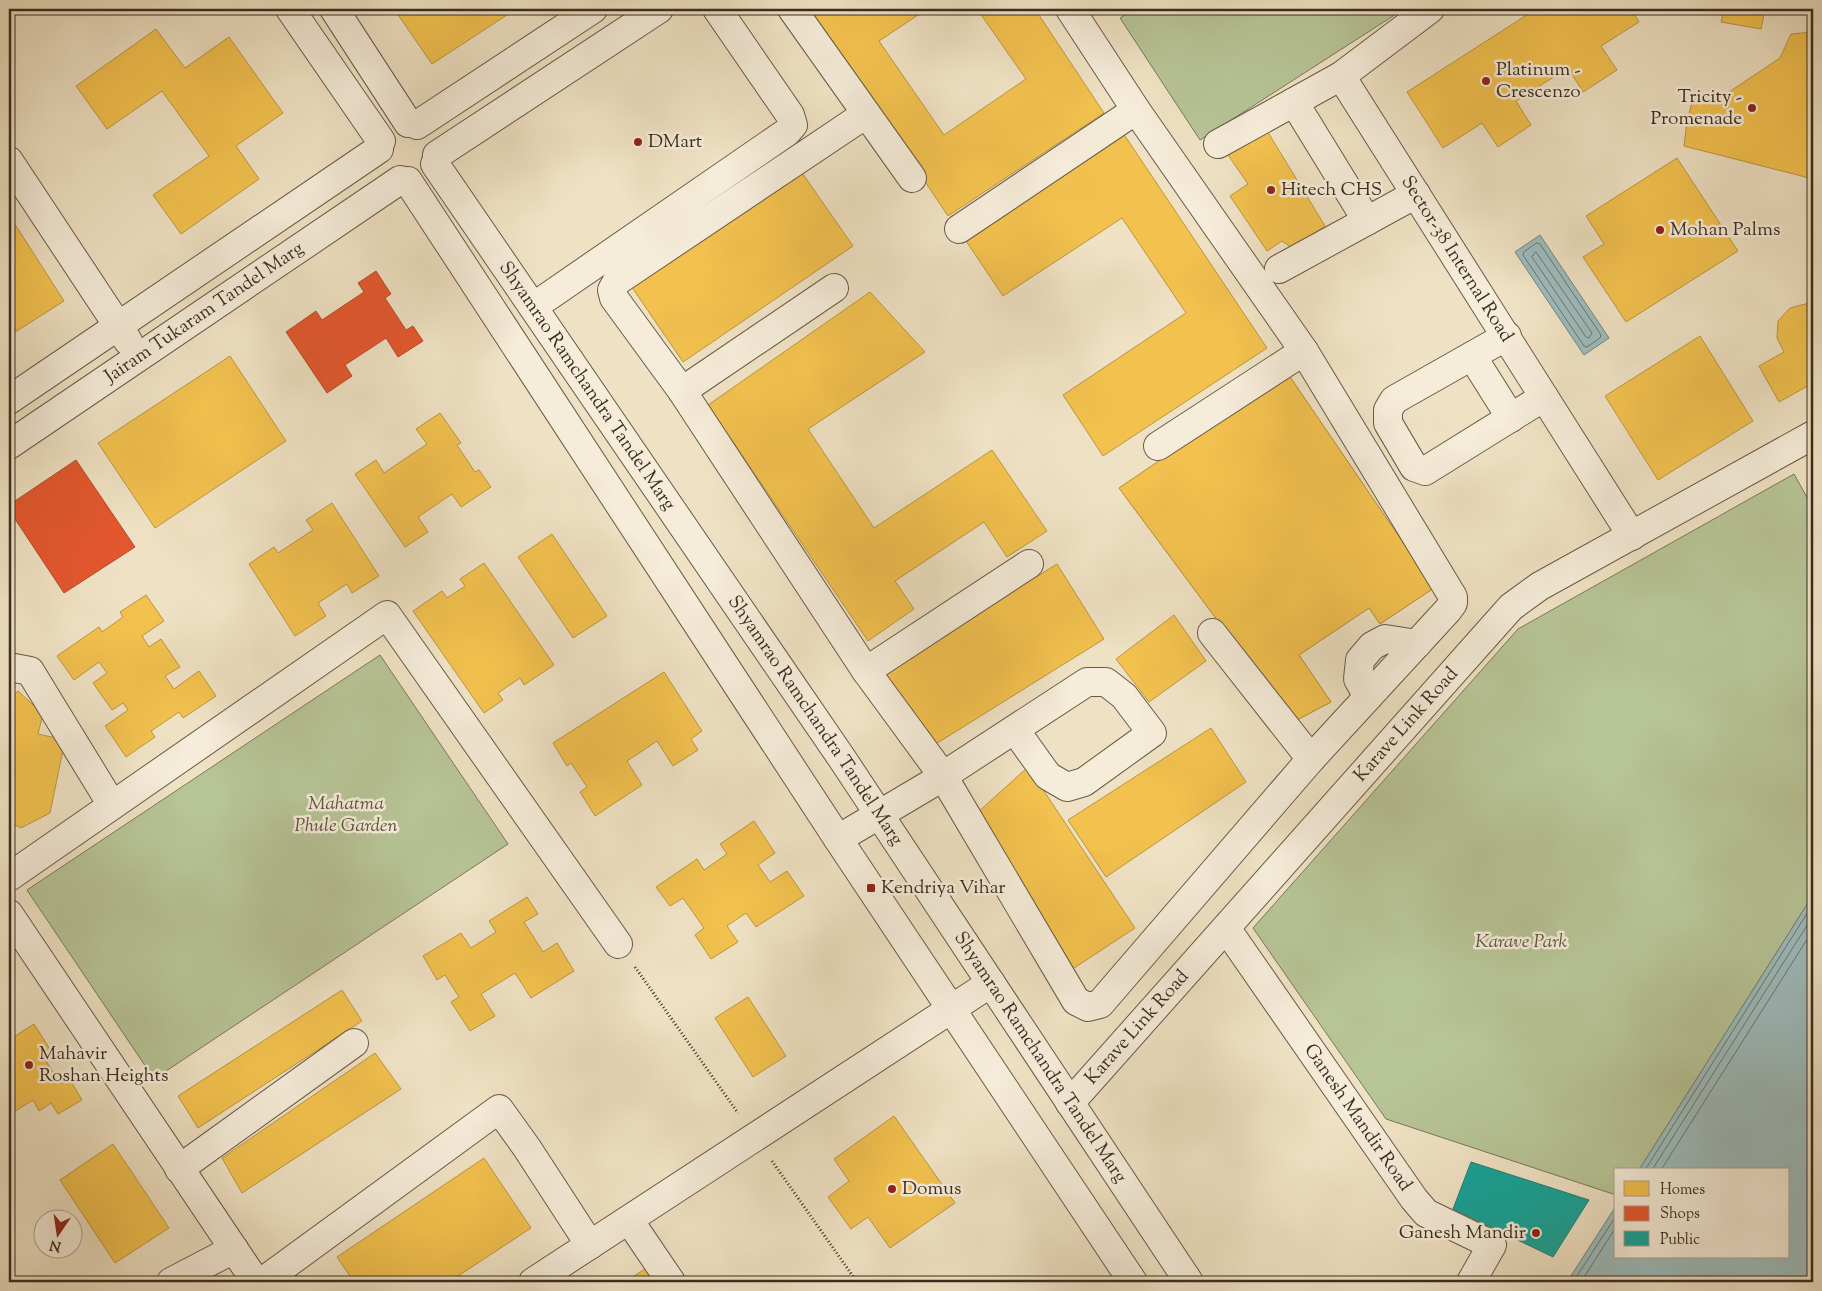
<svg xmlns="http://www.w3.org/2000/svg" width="1822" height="1291" viewBox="0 0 1822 1291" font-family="'Sorts Mill Goudy',serif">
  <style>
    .green { fill: #b7c496; stroke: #78785a }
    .water { fill: #9dbcbd; stroke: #75837d }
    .homes { fill: #f2c14e; stroke: #bb9540; fill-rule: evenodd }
    .shops { fill: #e4572e; stroke: #b14a29 }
    .public { fill: #17a398; stroke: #228073 }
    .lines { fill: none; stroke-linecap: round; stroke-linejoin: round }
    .shore { stroke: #6c746e; stroke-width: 1 }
    .minor-casing { stroke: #675a48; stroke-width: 30 }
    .path { stroke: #3a2d1e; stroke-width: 3; stroke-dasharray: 1 2.5; stroke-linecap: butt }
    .minor { stroke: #f5ecd9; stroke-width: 28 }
    .poi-dot { fill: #8f2418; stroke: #f5ecd9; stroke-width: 2 }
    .labels { text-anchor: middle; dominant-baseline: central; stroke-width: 5; stroke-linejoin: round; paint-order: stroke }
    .poi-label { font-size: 19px; fill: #3a2d1e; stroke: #f5ecd9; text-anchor: start }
    .street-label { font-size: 19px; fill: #3a2d1e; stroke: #f5ecd9 }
    .park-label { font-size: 19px; font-style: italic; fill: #59533c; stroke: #f5ecd9 }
  </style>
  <rect width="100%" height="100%" fill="#efe2c4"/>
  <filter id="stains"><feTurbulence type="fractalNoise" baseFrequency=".004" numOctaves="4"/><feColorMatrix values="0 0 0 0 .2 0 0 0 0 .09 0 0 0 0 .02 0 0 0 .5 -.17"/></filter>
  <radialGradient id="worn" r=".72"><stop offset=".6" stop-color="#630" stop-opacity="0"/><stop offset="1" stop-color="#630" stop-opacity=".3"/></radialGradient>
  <g class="green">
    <polygon points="1135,9 1404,9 1200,140 1120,18"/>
    <polygon points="1794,474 1813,508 1813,895 1639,1170 1616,1170 1616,1195 1386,1119 1253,928 1518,629"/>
    <polygon points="380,655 508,844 154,1079 27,890"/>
  </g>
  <g class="water">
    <polygon points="1540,235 1609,338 1584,355 1515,252"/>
    <polygon points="1813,895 1813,1282 1567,1282 1616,1206 1616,1257 1788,1257 1788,1170 1639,1170"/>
  </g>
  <g class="homes">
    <polygon points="394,9 511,9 513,11 432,64"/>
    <polygon points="809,9 927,9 879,41 944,135 1026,79 977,9 1035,9 1104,113 948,216"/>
    <polygon points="1536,9 1631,9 1639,22 1601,46 1617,70 1583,92 1568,68 1516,101 1531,125 1498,147 1482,123 1443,148 1407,92"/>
    <polygon points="1724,9 1765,9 1761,29 1721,22"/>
    <polygon points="156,29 185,68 229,37 283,113 236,146 259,179 181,234 153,195 209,156 162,91 107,129 76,86"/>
    <polygon points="1813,32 1813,179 1684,146 1687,122 1694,94 1726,94 1780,58 1791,34"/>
    <polygon points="1266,129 1325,226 1292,248 1282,241 1267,251 1230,196 1248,184 1228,155"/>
    <polygon points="1123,133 1267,348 1103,456 1063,395 1186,313 1122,218 1003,296 964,238"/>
    <polygon points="1677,158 1738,251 1626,322 1583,257 1604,244 1586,216"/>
    <polygon points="798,167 853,246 683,362 629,283"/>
    <polygon points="11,218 64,301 9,336 9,220"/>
    <polygon points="870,292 925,352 808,429 874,528 992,450 1047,531 1007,557 984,522 895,581 914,609 868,641 708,405"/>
    <polygon points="1809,303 1813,306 1813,383 1779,402 1759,366 1784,352 1777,338 1778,321 1790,308"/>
    <polygon points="1700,336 1753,421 1658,480 1605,396"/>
    <polygon points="230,356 286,441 155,528 98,443"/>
    <path d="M 1288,374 L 1434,588 L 1380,624 L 1369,608 L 1299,655 L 1331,702 L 1293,722 L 1119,488 ZM 1273,463 L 1340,562 L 1266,612 L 1198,513 Z"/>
    <polygon points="1288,374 1434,588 1380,624 1369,608 1299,655 1331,702 1293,722 1119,488"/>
    <polygon points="440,413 461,443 457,445 475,472 479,470 491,487 461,507 452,494 418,517 428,532 405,547 355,474 376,460 384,473 427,444 416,429"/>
    <polygon points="332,503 379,576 352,593 347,584 318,603 326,616 295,636 249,564 274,547 278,553 313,530 306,520"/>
    <polygon points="552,534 607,616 573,638 518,557"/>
    <polygon points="484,563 554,665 524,685 520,678 498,693 503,700 484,713 413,611 442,591 447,598 465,586 460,579"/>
    <polygon points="1057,564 1104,639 931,747 882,672"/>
    <polygon points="146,595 164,621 142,636 149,647 161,639 180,667 165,676 174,689 199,671 216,696 183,718 179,712 151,731 155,737 126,757 105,726 128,710 123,703 112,710 93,683 107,673 99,662 74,680 57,656 99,627 102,632 123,617 120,612"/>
    <polygon points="1174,615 1206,661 1149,702 1116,659"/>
    <polygon points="664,672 702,731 691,739 698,750 673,766 657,741 627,761 642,785 595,816 580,792 587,787 571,763 567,766 553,743"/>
    <polygon points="18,691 43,714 38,734 65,740 50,813 21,828 9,822 9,700"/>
    <polygon points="1211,728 1246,782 1106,877 1068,820"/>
    <polygon points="1028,767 1135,928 1062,976 977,813"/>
    <polygon points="754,821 775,853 758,865 770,882 787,871 804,896 756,927 746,913 727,926 738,942 711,959 695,935 704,928 683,898 670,906 656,887 697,859 704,870 727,854 720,844"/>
    <polygon points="527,897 538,914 524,922 543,952 557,943 574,971 531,998 515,973 481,994 495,1016 470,1031 451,1002 459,997 445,975 437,980 423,956 461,933 471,948 496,932 489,921"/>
    <polygon points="342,990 362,1021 198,1128 178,1096"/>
    <polygon points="748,997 786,1056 753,1077 715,1018"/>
    <polygon points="34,1024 51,1051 43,1056 57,1079 66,1073 82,1100 58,1114 51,1103 39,1111 33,1100 9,1115 9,1040"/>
    <polygon points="375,1053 401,1089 242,1193 222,1158"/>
    <polygon points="894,1116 955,1203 890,1248 868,1217 851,1229 828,1197 849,1181 834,1159"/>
    <polygon points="113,1144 169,1228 115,1263 60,1180"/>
    <polygon points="484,1158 531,1228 449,1282 354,1282 337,1257"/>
    <polygon points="651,1265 662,1282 625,1282"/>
  </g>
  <g class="shops">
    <polygon points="376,271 391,294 385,298 406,330 413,326 423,341 398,357 386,338 345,365 352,376 327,393 286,332 316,311 322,320 364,292 358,283"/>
    <polygon points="76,460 135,547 64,593 9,510 9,505"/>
  </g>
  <polygon class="public" points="1471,1162 1589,1200 1553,1257 1453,1209"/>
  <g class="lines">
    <g class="shore">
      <polygon points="1537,243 1540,244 1601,335 1600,338 1587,347 1584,346 1523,255 1524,252"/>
      <polygon points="1536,252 1592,333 1589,338 1586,337 1532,257"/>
      <polyline points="1645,1170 1813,904"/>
      <polyline points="1652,1170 1813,916"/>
      <polyline points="1661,1170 1813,930"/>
      <polyline points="1573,1282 1616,1216"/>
      <polyline points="1581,1282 1616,1227"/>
    </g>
    <defs>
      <g id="minor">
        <polyline points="290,9 381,141"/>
        <polyline points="334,9 408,123"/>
        <polyline points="792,9 912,178"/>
        <path id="s1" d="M 1430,9 L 1341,76 L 1632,536"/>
        <polyline points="1294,102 1367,221"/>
        <polyline points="866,114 617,281 612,290 614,298 682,391 866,671 943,776 1076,1001 1088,1007 1100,1004 1311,759 1448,610 1453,603 1453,597 1304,351 1136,110 1070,9"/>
        <polyline points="417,125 593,9"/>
        <polyline points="1218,144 1341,76"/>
        <polyline points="437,155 659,9"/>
        <polyline points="9,161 128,341"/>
        <path id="s2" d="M 435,164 L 843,760 L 1189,1282"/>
        <polyline points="408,181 838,839 1133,1282"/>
        <polyline points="959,229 1136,110"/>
        <polyline points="1279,269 1416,194"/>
        <polyline points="533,307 787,132 793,125 790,115 717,9"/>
        <polyline points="1507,336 1394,400 1388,410 1388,423 1414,467 1425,471 1544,397"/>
        <polyline points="1472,356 1511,418"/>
        <polyline points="682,391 834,288"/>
        <polyline points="9,400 379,149"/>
        <path id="s3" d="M 9,445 L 400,180"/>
        <polyline points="1158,446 1304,351"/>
        <polyline points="1212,633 1311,759"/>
        <polyline points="9,667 30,671 112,805"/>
        <polyline points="866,671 1029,564"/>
        <polyline points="1368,697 1358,679 1360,660 1372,646 1385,639 1417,644"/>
        <polyline points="838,839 929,785 1087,682 1106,682 1124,696 1152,733 1084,782 1067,787 1048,776 1015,730"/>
        <polyline points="9,877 387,615 618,944"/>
        <polyline points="9,914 256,1282"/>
        <path id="s4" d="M 1226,928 L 1414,1199 L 1426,1213 L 1492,1245 L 1471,1282"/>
        <path id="s5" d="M 1070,1103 L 1511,607 L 1540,586 L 1813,435"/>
        <polyline points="179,1169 354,1043"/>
        <polyline points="629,1220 671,1282"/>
        <polyline points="171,1282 234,1249"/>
        <polyline points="262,1282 499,1109 527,1148 590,1245"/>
        <polyline points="533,1282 991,983"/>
      </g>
    </defs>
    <use href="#minor" class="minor-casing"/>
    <g class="path">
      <polyline points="635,967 738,1113"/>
      <polyline points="772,1161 857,1282"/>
    </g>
    <use href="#minor" class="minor"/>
  </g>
  <g class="poi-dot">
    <circle cx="1486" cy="81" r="5"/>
    <circle cx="1752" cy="108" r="5"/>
    <circle cx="638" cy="142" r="5"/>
    <circle cx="1271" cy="190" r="5"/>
    <circle cx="1660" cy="230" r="5"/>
    <rect x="866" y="883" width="10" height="10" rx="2.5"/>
    <circle cx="29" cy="1065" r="5"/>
    <circle cx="892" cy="1189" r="5"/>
    <circle cx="1536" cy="1233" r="5"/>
  </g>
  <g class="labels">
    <g class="poi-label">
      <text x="1496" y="70">Platinum -<tspan x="1496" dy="22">Crescenzo</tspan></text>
      <text x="1742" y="97" text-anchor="end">Tricity -<tspan x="1742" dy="22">Promenade</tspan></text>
      <text x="648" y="142">DMart</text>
      <text x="1281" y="190">Hitech CHS</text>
      <text x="1670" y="230">Mohan Palms</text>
      <text x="881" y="888">Kendriya Vihar</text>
      <text x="39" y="1054">Mahavir<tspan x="39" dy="22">Roshan Heights</tspan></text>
      <text x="902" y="1189">Domus</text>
      <text x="1526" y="1233" text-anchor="end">Ganesh Mandir</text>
    </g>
    <g class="street-label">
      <text stroke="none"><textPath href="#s1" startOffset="328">Sector-38 Internal Road</textPath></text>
      <text stroke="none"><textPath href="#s3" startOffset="236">Jairam Tukaram Tandel Marg</textPath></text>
      <text stroke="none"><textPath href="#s2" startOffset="269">Shyamrao Ramchandra Tandel Marg</textPath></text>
      <text stroke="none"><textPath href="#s2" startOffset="674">Shyamrao Ramchandra Tandel Marg</textPath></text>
      <text stroke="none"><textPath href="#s5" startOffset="506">Karave Link Road</textPath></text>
      <text stroke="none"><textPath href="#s5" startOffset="101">Karave Link Road</textPath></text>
      <text stroke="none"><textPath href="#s2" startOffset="1079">Shyamrao Ramchandra Tandel Marg</textPath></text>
      <text stroke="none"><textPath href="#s4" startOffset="231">Ganesh Mandir Road</textPath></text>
    </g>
    <g class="park-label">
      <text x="346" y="804">Mahatma<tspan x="346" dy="22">Phule Garden</tspan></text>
      <text x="1521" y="942">Karave Park</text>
    </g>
  </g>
  <rect width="1822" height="1291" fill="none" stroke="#efe2c4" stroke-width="30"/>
  <rect x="10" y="10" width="1802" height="1271" fill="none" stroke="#3a2d1e" stroke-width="2.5"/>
  <rect x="15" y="15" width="1792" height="1261" fill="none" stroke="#3a2d1e"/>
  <rect x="1614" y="1168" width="175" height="90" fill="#f5ecd9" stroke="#aaa08e"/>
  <rect x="1624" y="1181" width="25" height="15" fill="#f2c14e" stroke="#aaa08e"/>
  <text x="1660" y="1194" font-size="15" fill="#3a2d1e">Homes</text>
  <rect x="1624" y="1206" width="25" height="15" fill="#e4572e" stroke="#aaa08e"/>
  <text x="1660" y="1218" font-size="15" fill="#3a2d1e">Shops</text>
  <rect x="1624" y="1231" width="25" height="15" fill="#17a398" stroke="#aaa08e"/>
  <text x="1660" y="1244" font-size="15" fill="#3a2d1e">Public</text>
  <g transform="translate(58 1234) rotate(193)"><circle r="24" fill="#f5ecd9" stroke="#aaa08e"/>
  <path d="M0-4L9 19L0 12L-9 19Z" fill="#8f2418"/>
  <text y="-8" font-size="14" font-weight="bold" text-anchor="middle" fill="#3a2d1e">N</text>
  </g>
  <rect width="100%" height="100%" filter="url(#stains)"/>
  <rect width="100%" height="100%" fill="url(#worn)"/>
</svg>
